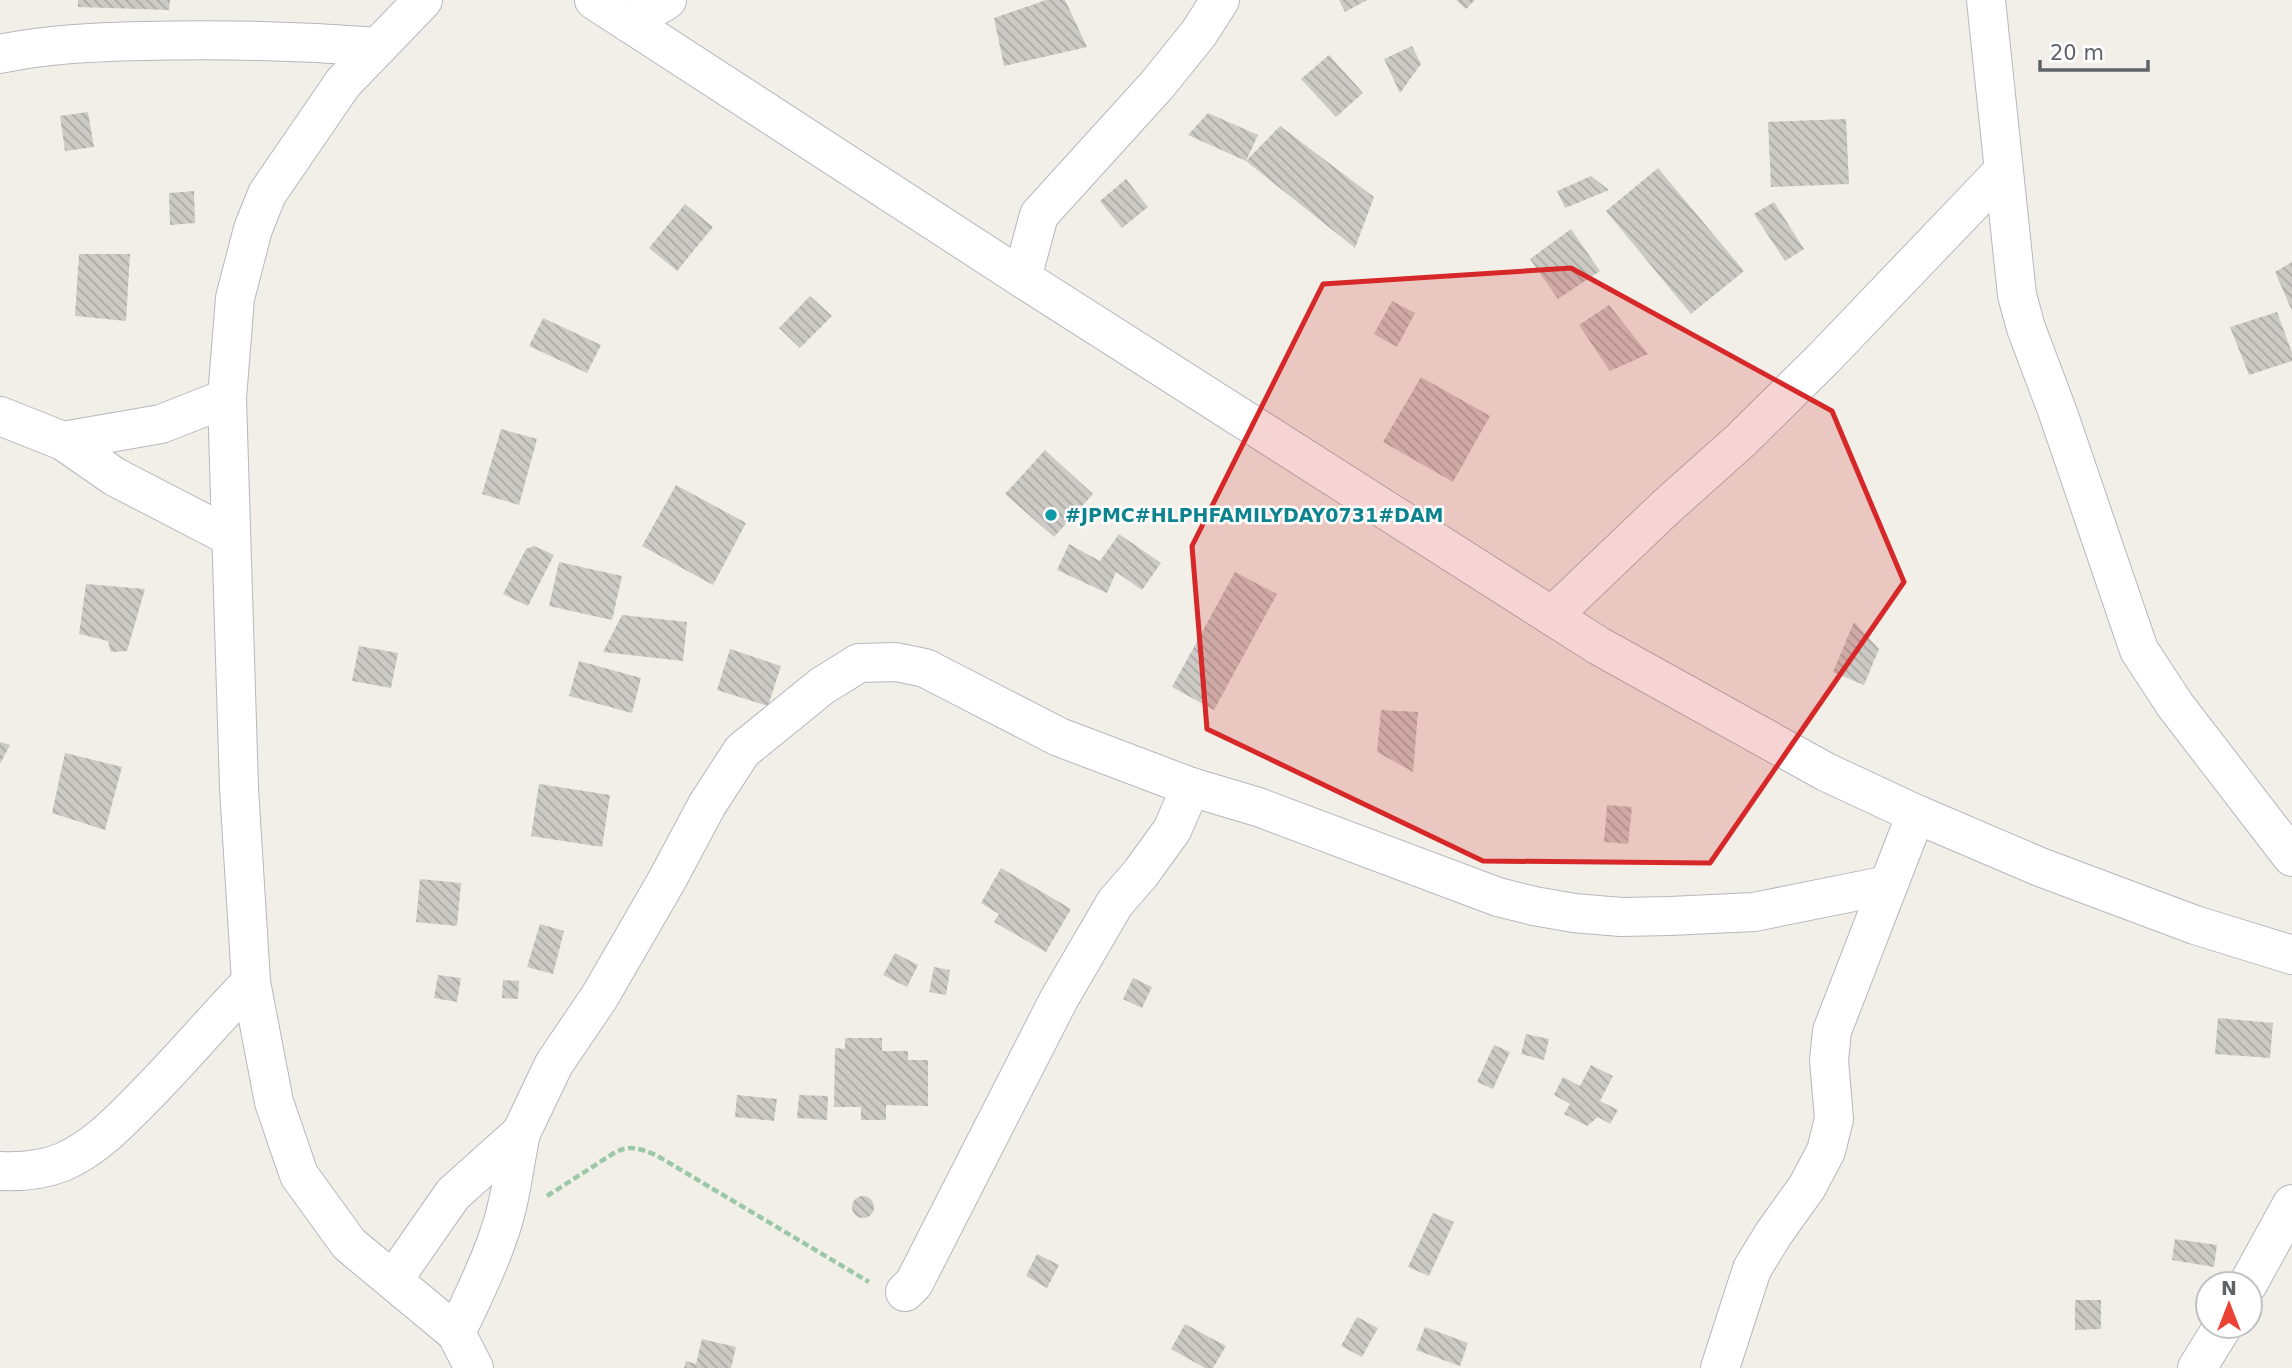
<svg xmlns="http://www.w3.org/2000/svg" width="2292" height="1368" viewBox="0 0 2292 1368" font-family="'DejaVu Sans',sans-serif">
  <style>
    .building { fill: url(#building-back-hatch) }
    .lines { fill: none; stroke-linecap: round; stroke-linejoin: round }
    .minor-casing { stroke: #b5b8bc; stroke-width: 40 }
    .path { stroke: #9cc7a9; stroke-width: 4.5; stroke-dasharray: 7 3.5; stroke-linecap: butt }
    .minor { stroke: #fff; stroke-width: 38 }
    .marked { fill: #d62828; fill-opacity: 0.2; stroke: #d62828; stroke-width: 5; stroke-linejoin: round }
    .culture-dot { fill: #0f9aa8; stroke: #fff; stroke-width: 2.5 }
    .labels { text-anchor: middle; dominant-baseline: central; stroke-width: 5; stroke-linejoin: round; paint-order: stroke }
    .culture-label { font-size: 19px; font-weight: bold; fill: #0d838f; stroke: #fff; text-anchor: start }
  </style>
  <defs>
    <pattern id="building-back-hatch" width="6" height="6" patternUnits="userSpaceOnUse" patternTransform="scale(1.75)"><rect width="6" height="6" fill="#cccac5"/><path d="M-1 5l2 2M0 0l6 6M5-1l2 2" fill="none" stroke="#a9a8a4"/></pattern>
  </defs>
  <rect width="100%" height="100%" fill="#f1efe8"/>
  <g class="building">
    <polygon points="78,0 170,0 169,10 78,7"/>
    <polygon points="1046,0 1065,0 1087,47 1004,66 994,18"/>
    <polygon points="1339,0 1367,0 1345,12"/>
    <polygon points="1456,0 1475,0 1466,9"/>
    <polygon points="1412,46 1421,64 1400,93 1384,59"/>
    <polygon points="1329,55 1363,93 1336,117 1301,79"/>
    <polygon points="88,112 94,147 65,151 60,116"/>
    <polygon points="1208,113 1258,135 1246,161 1280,126 1374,197 1355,248 1246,161 1188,135"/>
    <polygon points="1846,119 1849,184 1771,187 1768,122"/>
    <polygon points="1658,168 1744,271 1691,314 1606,211"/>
    <polygon points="1591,176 1609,190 1565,208 1557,191"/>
    <polygon points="1126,179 1148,207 1122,228 1100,201"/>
    <polygon points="194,191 195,223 170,225 169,193"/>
    <polygon points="1774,202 1804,249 1785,261 1754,214"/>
    <polygon points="685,204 713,227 677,271 649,248"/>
    <polygon points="1571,229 1600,271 1558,299 1530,259"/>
    <polygon points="79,254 130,254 126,321 75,316"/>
    <polygon points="2292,262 2292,311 2275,272"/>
    <polygon points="810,296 832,316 800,348 779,328"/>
    <polygon points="1392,301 1415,313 1397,347 1374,334"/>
    <polygon points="1609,305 1648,354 1610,371 1579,325"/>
    <polygon points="2277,312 2292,353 2292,361 2249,375 2230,327"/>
    <polygon points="543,318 601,345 587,373 529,346"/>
    <polygon points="1421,377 1490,416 1453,482 1383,442"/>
    <polygon points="501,429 537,439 519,505 482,494"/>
    <polygon points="1045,450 1093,494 1054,537 1005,494"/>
    <polygon points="676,485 746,523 713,585 642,546"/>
    <polygon points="1119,534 1161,563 1142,590 1116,572 1107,593 1057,570 1069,544 1100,561"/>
    <polygon points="534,546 554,555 528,606 503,594 526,549"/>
    <polygon points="559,562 622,576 612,620 549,606"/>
    <polygon points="1235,572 1277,594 1214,710 1172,687"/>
    <polygon points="86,584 145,589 127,651 111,652 108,641 79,634"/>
    <polygon points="622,615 687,622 683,661 603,652"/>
    <polygon points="1854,622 1879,649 1864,685 1833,672"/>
    <polygon points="359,646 398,653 391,688 352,681"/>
    <polygon points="730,649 781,666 768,706 717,690"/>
    <polygon points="579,661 641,678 632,713 569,696"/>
    <polygon points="1381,710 1418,712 1413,772 1377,752"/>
    <polygon points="0,742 10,745 0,764"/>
    <polygon points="65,753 122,767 105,830 52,813"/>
    <polygon points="539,784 610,795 602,847 531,836"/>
    <polygon points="1607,805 1632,807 1628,844 1604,842"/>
    <polygon points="1001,868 1071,909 1046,952 994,922 999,914 981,903"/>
    <polygon points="420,879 461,883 457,926 416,922"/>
    <polygon points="540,924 564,931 553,974 527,967"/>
    <polygon points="895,953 918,965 907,987 883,975"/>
    <polygon points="934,967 950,970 946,995 929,992"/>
    <polygon points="438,975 461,978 457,1002 434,998"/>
    <polygon points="1133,978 1152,987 1142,1008 1123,999"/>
    <polygon points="503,980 519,981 518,999 502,998"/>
    <polygon points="2218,1018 2273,1023 2270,1058 2215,1054"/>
    <polygon points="1526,1034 1549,1039 1544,1060 1521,1054"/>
    <polygon points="845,1038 882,1038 882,1051 908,1051 908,1060 928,1060 928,1106 886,1105 886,1120 861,1120 861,1107 834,1107 835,1048 845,1049"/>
    <polygon points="1494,1045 1510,1052 1493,1089 1477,1082"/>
    <polygon points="1591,1065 1613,1076 1600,1101 1618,1110 1610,1124 1598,1117 1587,1126 1564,1114 1570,1104 1554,1095 1563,1077 1580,1086"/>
    <polygon points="737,1095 777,1099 774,1121 735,1117"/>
    <polygon points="799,1095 828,1096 827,1120 797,1118"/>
    <circle cx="863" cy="1207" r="11"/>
    <polygon points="1433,1213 1454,1222 1429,1276 1408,1267"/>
    <polygon points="2175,1239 2217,1245 2214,1267 2172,1260"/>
    <polygon points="1037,1254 1059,1265 1047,1288 1026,1276"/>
    <polygon points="2075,1300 2101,1300 2101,1329 2075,1330"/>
    <polygon points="1357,1317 1378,1328 1362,1357 1341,1346"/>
    <polygon points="1185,1324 1226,1346 1213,1368 1205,1368 1171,1349"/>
    <polygon points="1425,1327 1468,1343 1460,1366 1416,1350"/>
    <polygon points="702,1339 736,1347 731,1368 684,1368 686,1361 696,1364"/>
  </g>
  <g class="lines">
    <defs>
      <g id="minor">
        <polyline points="423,0 343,83 267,194 253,229 235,298 227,398 239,788 251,982 274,1102 299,1175 349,1244 456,1333 474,1368"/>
        <polyline points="594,0 1022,278 1599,646 1826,772 1916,814 2040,867 2195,925 2292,955"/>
        <polyline points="1986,0 2017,295 2026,328 2058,413 2139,650 2175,705 2292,857"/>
        <polyline points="629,23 667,0"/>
        <path d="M 0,54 C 47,44 96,42 144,41 C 222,39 300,41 378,47"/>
        <polyline points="1022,278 1039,215 1157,85 1199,33 1220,0"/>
        <polyline points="0,416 63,441 115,477 231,537"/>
        <polyline points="63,441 161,424 227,398"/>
        <polyline points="1552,616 1665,508 1740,441 1824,358 2003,171"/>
        <path d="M 0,1171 C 21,1172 43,1170 63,1162 C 95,1148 118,1123 142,1099 C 180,1061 214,1020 251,982"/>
        <polyline points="393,1280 453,1194 521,1133 554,1064 600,996 667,880 707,805 742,751 822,686 859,663 896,662 925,668 1059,737 1191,787 1258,807 1498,897 1534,906 1574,913 1621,917 1670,916 1754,912 1888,885"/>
        <polyline points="2248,1284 2292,1204"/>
        <polyline points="905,1292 914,1283 1059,999 1115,903 1141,873 1172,830 1191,787"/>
        <path d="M 456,1333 C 471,1301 488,1268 499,1234 C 511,1201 514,1166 521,1133"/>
        <polyline points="1720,1368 1752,1269 1774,1233 1807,1187 1826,1151 1834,1119 1829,1060 1832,1031 1916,814"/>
        <polyline points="2197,1368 2223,1326"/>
      </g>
    </defs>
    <use href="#minor" class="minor-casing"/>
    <path class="path" d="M 547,1196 L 614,1153 C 630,1144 640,1149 656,1155 L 869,1282"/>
    <use href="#minor" class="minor"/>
  </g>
  <path class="marked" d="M 1571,268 L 1832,411 L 1904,582 L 1710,863 L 1483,861 L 1207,729 L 1192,546 L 1323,284 Z"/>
  <circle class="culture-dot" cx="1051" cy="515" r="7"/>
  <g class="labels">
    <g class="culture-label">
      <text x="1065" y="515">#JPMC#HLPHFAMILYDAY0731#DAM</text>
    </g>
  </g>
  <g transform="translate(2229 1305)"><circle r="33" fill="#ffffff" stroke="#bfc1c3" stroke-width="2"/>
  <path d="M0-5L12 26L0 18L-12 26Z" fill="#ea4335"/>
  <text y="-10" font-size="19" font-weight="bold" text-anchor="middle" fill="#5f6368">N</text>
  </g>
  <path d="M2040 60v10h108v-10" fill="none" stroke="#5f6368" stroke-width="3.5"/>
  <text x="2050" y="60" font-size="21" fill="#5f6368" stroke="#ffffff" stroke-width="5" paint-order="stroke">20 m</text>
</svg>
